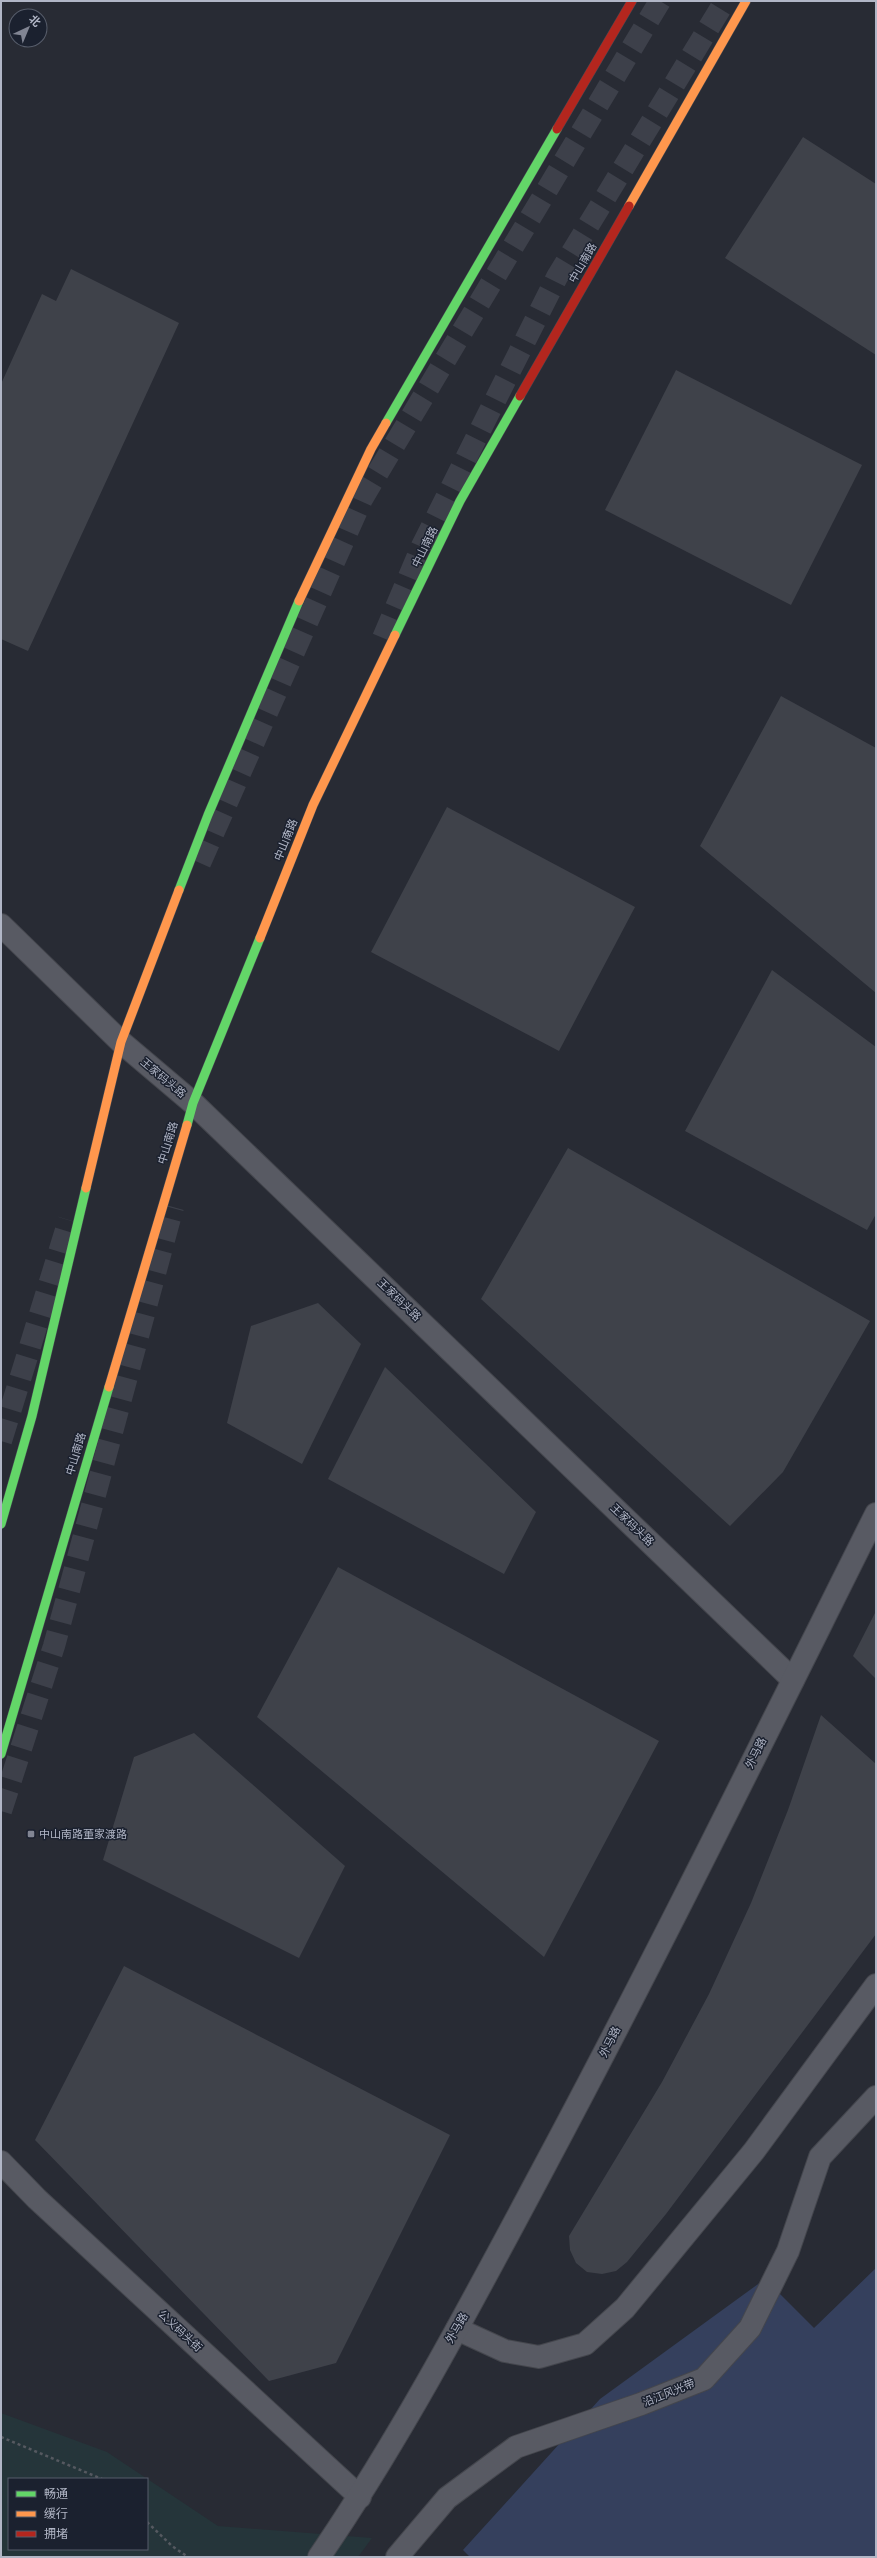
<svg xmlns="http://www.w3.org/2000/svg" width="877" height="2558" viewBox="0 0 877 2558" font-family="'Fira Sans','Noto Sans SC',sans-serif">
  <style>
    .green { fill: #25353a; fill-rule: evenodd }
    .water { fill: #35405d }
    .building { fill: #3f424a }
    .lines { fill: none; stroke-linecap: round; stroke-linejoin: round }
    .primary-tunnel { stroke: #3d404a; stroke-width: 22; stroke-dasharray: 22 11; stroke-linecap: butt }
    .lane-casing { stroke: #44464d; stroke-width: 24 }
    .street-casing { stroke: #44464d; stroke-width: 24 }
    .fast-casing { stroke: #454851; stroke-width: 10 }
    .slow-casing { stroke: #454851; stroke-width: 10 }
    .jam-casing { stroke: #454851; stroke-width: 10 }
    .path { stroke: #555960; stroke-width: 2.5; stroke-dasharray: 3 3; stroke-linecap: butt }
    .lane { stroke: #585a63; stroke-width: 22 }
    .street { stroke: #585a63; stroke-width: 22 }
    .fast { stroke: #63d668; stroke-width: 9 }
    .slow { stroke: #ff974d; stroke-width: 9 }
    .jam { stroke: #b3261e; stroke-width: 9 }
    .poi-dot { fill: #818593; stroke: #1b212f; stroke-width: 1.5 }
    .labels { text-anchor: middle; dominant-baseline: central; stroke-width: 3; stroke-linejoin: round; paint-order: stroke }
    .street-label { font-size: 11px; fill: #b1b6c6; stroke: #1b212f }
    .poi-label { font-size: 11px; fill: #b1b6c6; stroke: #1b212f; text-anchor: start }
  </style>
  <rect width="100%" height="100%" fill="#282b34"/>
  <path class="green" d="M 1,2413 L 107,2452 L 218,2526 L 372,2538 L 358,2557 L 1,2557 ZM 9,2479 L 147,2479 L 147,2549 L 9,2549 Z"/>
  <polygon class="water" points="876,2268 876,2557 470,2557 463,2550 600,2399 765,2279 814,2328"/>
  <g class="building">
    <polygon points="803,137 876,184 876,355 725,258"/>
    <polygon points="71,269 179,323 28,651 1,639 1,384 42,294 56,301"/>
    <polygon points="676,370 862,465 791,605 605,510"/>
    <polygon points="781,696 876,748 876,993 700,846"/>
    <polygon points="447,807 635,907 559,1051 371,952"/>
    <polygon points="772,970 876,1047 876,1214 867,1230 685,1131"/>
    <polygon points="568,1148 870,1321 783,1472 730,1526 481,1299"/>
    <polygon points="318,1303 361,1344 302,1464 227,1423 251,1326"/>
    <polygon points="385,1367 536,1512 504,1574 328,1479"/>
    <polygon points="338,1567 659,1741 544,1957 257,1717"/>
    <polygon points="876,1611 876,1679 853,1656"/>
    <polygon points="821,1715 876,1764 876,1934 666,2214 627,2262 616,2271 602,2274 587,2272 576,2263 570,2250 569,2236 662,2082 709,1994 751,1903 788,1810"/>
    <polygon points="194,1733 345,1866 299,1958 103,1860 134,1757"/>
    <polygon points="124,1966 450,2135 336,2363 269,2381 35,2140"/>
  </g>
  <g class="lines">
    <g class="primary-tunnel">
      <polyline points="383,638 422,546 557,277 725,1"/>
      <polyline points="200,863 362,499 660,1"/>
      <polyline points="1,1441 69,1220"/>
      <polyline points="1,1811 54,1646 173,1207"/>
    </g>
    <defs>
      <polyline id="lane" points="1,2162 37,2199 360,2497"/>
      <g id="street">
        <polyline points="1,925 121,1042 193,1103 793,1680"/>
        <polyline points="457,2329 505,2351 539,2357 585,2344 625,2308 754,2151 876,1985"/>
        <path d="M 319,2557 C 403,2434 472,2302 542,2171 C 658,1954 766,1734 876,1514"/>
        <polyline points="397,2557 447,2498 516,2447 641,2404 704,2379 750,2328 788,2251 820,2157 876,2097"/>
      </g>
      <g id="fast">
        <polyline points="386,423 557,129"/>
        <polyline points="395,635 460,501 520,396"/>
        <polyline points="179,890 208,815 299,601"/>
        <polyline points="187,1125 193,1103 260,938"/>
        <polyline points="1,1524 32,1416 86,1188"/>
        <polyline points="1,1754 109,1387"/>
      </g>
      <g id="slow">
        <polyline points="629,206 746,1"/>
        <polyline points="299,601 371,449 386,423"/>
        <polyline points="260,938 313,805 395,635"/>
        <polyline points="86,1188 121,1042 179,890"/>
        <polyline points="109,1387 187,1125"/>
      </g>
      <g id="jam">
        <polyline points="557,129 632,1"/>
        <polyline points="520,396 629,206"/>
      </g>
    </defs>
    <use href="#lane" class="lane-casing"/>
    <use href="#street" class="street-casing"/>
    <use href="#fast" class="fast-casing"/>
    <use href="#slow" class="slow-casing"/>
    <use href="#jam" class="jam-casing"/>
    <g class="path">
      <polyline points="1,2437 102,2479"/>
      <polyline points="147,2522 172,2546 188,2557"/>
    </g>
    <use href="#lane" class="lane"/>
    <use href="#street" class="street"/>
    <use href="#fast" class="fast"/>
    <use href="#slow" class="slow"/>
    <use href="#jam" class="jam"/>
  </g>
  <rect class="poi-dot" x="27" y="1830" width="8" height="8" rx="2"/>
  <g class="labels">
    <g class="street-label">
      <text transform="translate(583 263) rotate(-60)">中山南路</text>
      <text transform="translate(425 547) rotate(-64)">中山南路</text>
      <text transform="translate(286 840) rotate(-68)">中山南路</text>
      <text transform="translate(163 1078) rotate(40)">王家码头路</text>
      <text transform="translate(168 1143) rotate(-73)">中山南路</text>
      <text transform="translate(399 1300) rotate(44)">王家码头路</text>
      <text transform="translate(76 1454) rotate(-73)">中山南路</text>
      <text transform="translate(632 1525) rotate(44)">王家码头路</text>
      <text transform="translate(756 1753) rotate(-63)">外马路</text>
      <text transform="translate(610 2042) rotate(-63)">外马路</text>
      <text transform="translate(457 2328) rotate(-60)">外马路</text>
      <text transform="translate(180 2331) rotate(43)">公义码头街</text>
      <text transform="translate(669 2393) rotate(-22)">沿江风光带</text>
    </g>
    <g class="poi-label">
      <text x="39" y="1834">中山南路董家渡路</text>
    </g>
  </g>
  <rect width="877" height="2558" fill="none" stroke="#b1b6c6" stroke-width="4"/>
  <rect x="8" y="2478" width="140" height="72" fill="#1b212f" stroke="#575d6b"/>
  <rect x="16" y="2491" width="20" height="6" fill="#63d668" stroke="#575d6b"/>
  <text x="44" y="2498" font-size="12" fill="#b1b6c6">畅通</text>
  <rect x="16" y="2511" width="20" height="6" fill="#ff974d" stroke="#575d6b"/>
  <text x="44" y="2518" font-size="12" fill="#b1b6c6">缓行</text>
  <rect x="16" y="2531" width="20" height="6" fill="#b3261e" stroke="#575d6b"/>
  <text x="44" y="2538" font-size="12" fill="#b1b6c6">拥堵</text>
  <g transform="translate(28 28) rotate(44)"><circle r="19" fill="#1b212f" stroke="#575d6b"/>
  <path d="M0-3L7 15L0 10L-7 15Z" fill="#818593"/>
  <text y="-6" font-size="11" font-weight="bold" text-anchor="middle" fill="#b1b6c6">北</text>
  </g>
</svg>
